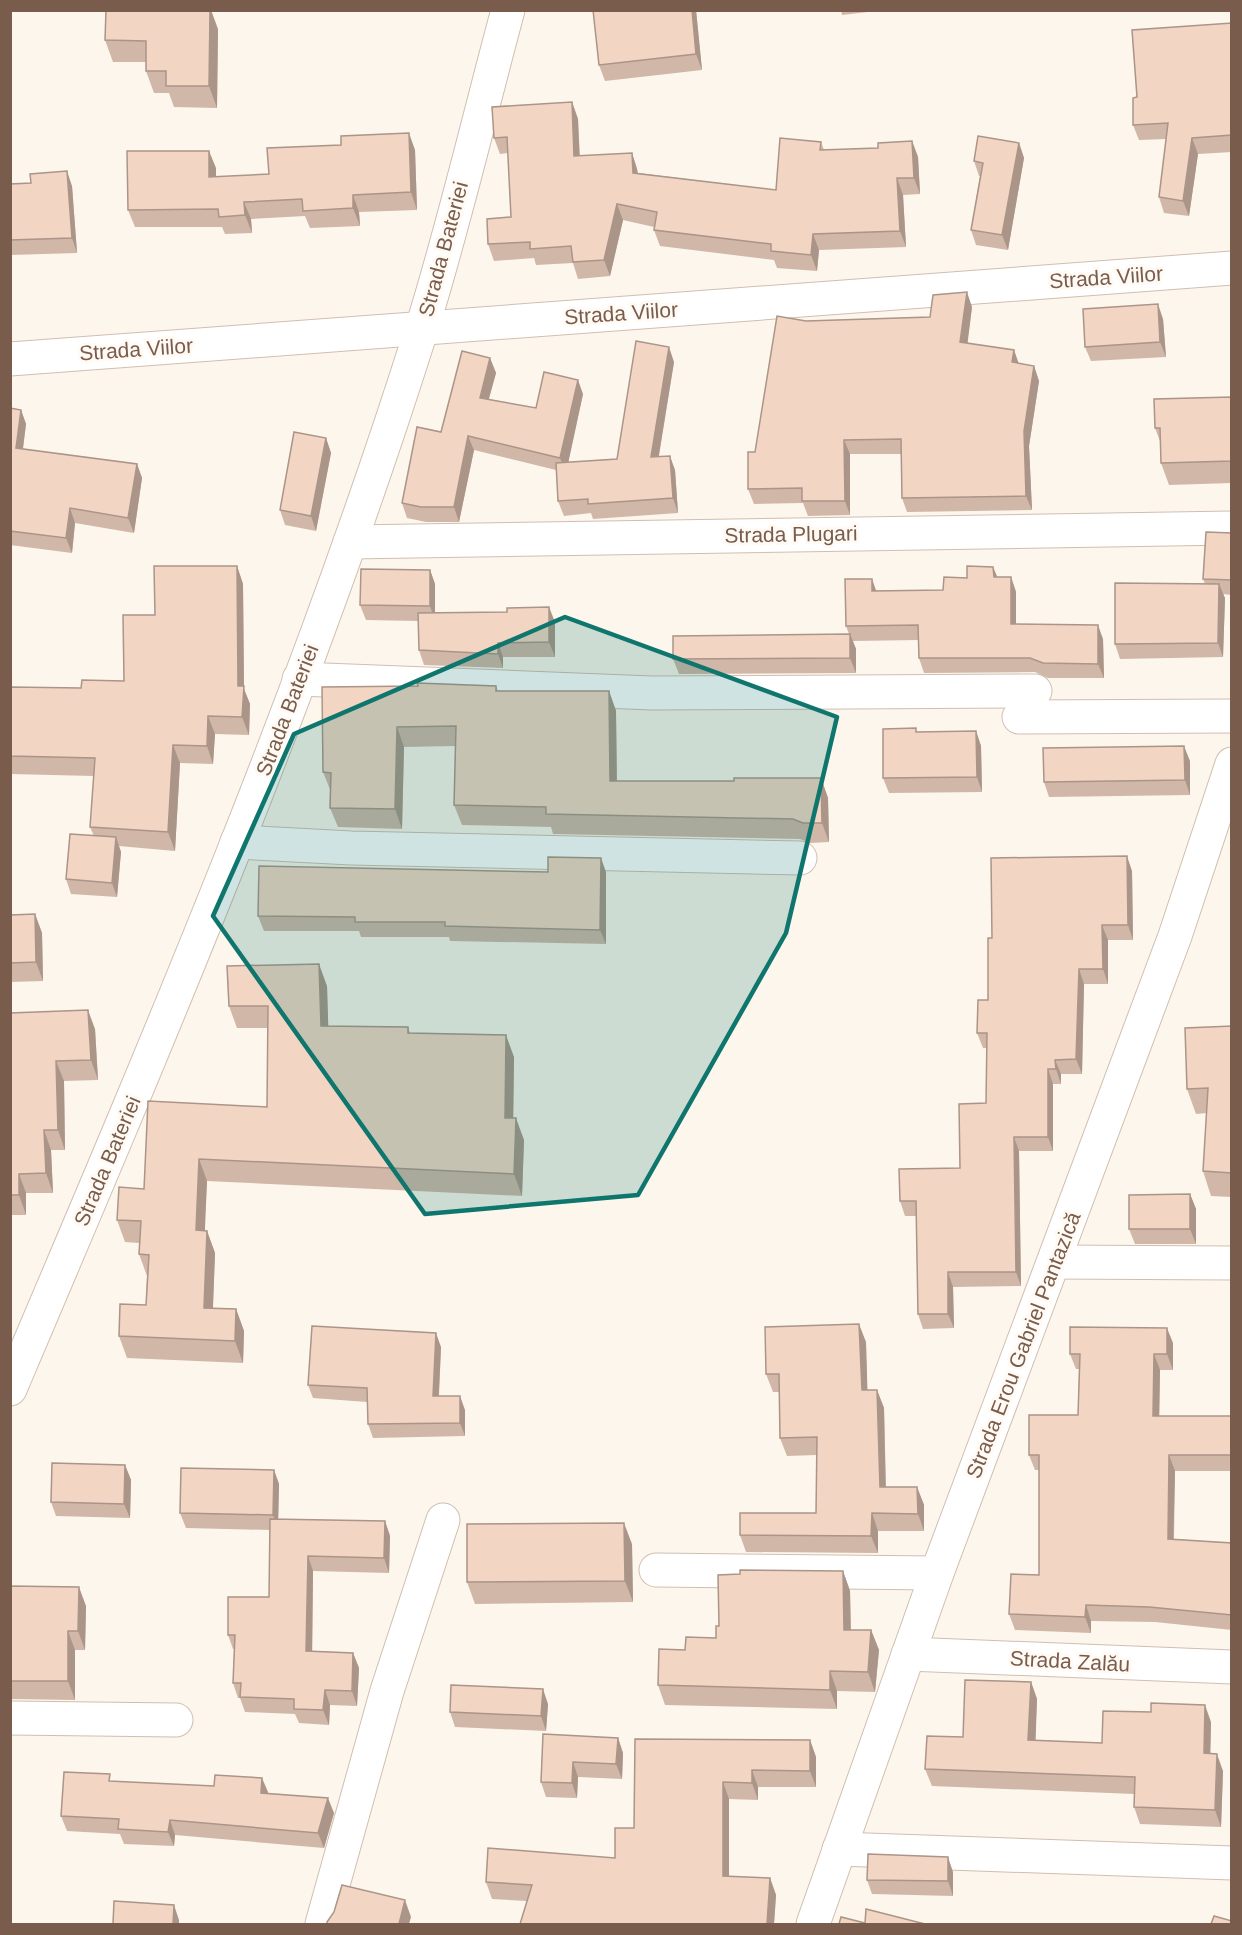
<svg xmlns="http://www.w3.org/2000/svg" width="1242" height="1935" viewBox="0 0 1242 1935" font-family="Arial,sans-serif">
  <style>
    .lines { fill: none; stroke-linecap: round; stroke-linejoin: round }
    .minor-casing { stroke: #d1beb0; stroke-width: 35 }
    .minor { stroke: #fff; stroke-width: 33 }
    .wall { fill: #d1b7a8 }
    .shaded-wall { fill: #aa9588 }
    .building { fill: #f3d5c3; stroke: #aa9588; stroke-width: 1.5 }
    .marked { fill: #0f766e; fill-opacity: 0.2; stroke: #0f766e; stroke-width: 4.5; stroke-linejoin: round }
    .labels { text-anchor: middle; dominant-baseline: central; stroke-width: 6; stroke-linejoin: round; paint-order: stroke }
    .street-label { font-size: 21px; fill: #7a5c4d; stroke: #fffaf3 }
  </style>
  <rect width="100%" height="100%" fill="#fdf6ec"/>
  <g class="lines">
    <defs>
      <g id="minor">
        <polyline points="10,359 1232,268"/>
        <polyline points="350,542 1232,528"/>
        <polyline points="299,679 652,693 1035,691"/>
        <polyline points="1019,717 1232,716"/>
        <polyline points="237,842 351,848 800,858"/>
        <polyline points="1055,1262 1232,1263"/>
        <path d="M 10,1389 C 158,1041 307,692 421,331 C 454,226 479,117 508,10"/>
        <polyline points="656,1570 937,1573"/>
        <polyline points="908,1654 1232,1667"/>
        <polyline points="10,1718 176,1720"/>
        <polyline points="839,1849 1232,1863"/>
        <polyline points="322,1924 387,1691 443,1520"/>
        <polyline points="813,1924 937,1573 1175,936 1232,764"/>
      </g>
    </defs>
    <use href="#minor" class="minor-casing"/>
    <use href="#minor" class="minor"/>
  </g>
  <g class="wall">
    <polygon points="696,10 702,70 605,81 599,65"/>
    <polygon points="841,10 885,10 842,15"/>
    <polygon points="1232,23 1232,152 1198,154 1189,216 1164,213 1159,197 1166,139 1139,140 1133,125 1137,97"/>
    <polygon points="218,29 217,108 174,107 169,93 154,93 146,71 146,62 113,62 105,40"/>
    <polygon points="572,102 578,119 580,156 632,153 637,169 638,173 776,190 821,142 824,150 878,148 912,141 918,157 920,194 903,195 906,247 819,250 817,271 777,268 774,260 660,246 654,230 654,227 623,220 610,276 578,279 573,263 536,265 534,258 494,261 488,244 511,217 508,153 500,154 494,138"/>
    <polygon points="1019,143 1024,158 1008,250 976,245 971,230 980,176 979,176 974,161"/>
    <polygon points="415,150 417,210 359,212 360,226 310,228 305,216 251,219 252,233 225,234 222,227 135,227 128,210 216,168 216,177 269,174"/>
    <polygon points="10,184 72,186 77,253 10,255"/>
    <polygon points="972,307 967,343 1014,350 1019,364 1034,366 1039,381 1029,446 1032,510 907,512 902,498 901,454 850,454 850,515 808,516 803,503 754,504 748,489 755,452 806,321 930,317"/>
    <polygon points="1163,319 1166,357 1091,361 1085,347"/>
    <polygon points="490,358 496,373 489,399 536,408 583,394 568,463 617,459 674,362 659,456 675,470 678,513 593,519 591,513 564,516 558,501 556,470 474,450 459,522 426,522 407,518 402,503 441,432"/>
    <polygon points="1232,397 1232,483 1169,485 1161,463 1160,441 1155,428"/>
    <polygon points="10,408 21,410 26,424 23,449 137,464 142,478 134,533 75,523 72,553 10,545"/>
    <polygon points="326,438 331,453 316,531 285,525 280,510"/>
    <polygon points="1232,533 1232,595 1223,594 1225,598 1223,657 1120,659 1115,644 1205,584 1203,579"/>
    <polygon points="237,566 243,584 244,689 250,704 249,735 215,734 213,764 180,763 175,851 119,846 121,852 117,897 71,894 66,879 94,836 90,827 94,776 10,774 10,687 81,688 124,681 155,615"/>
    <polygon points="993,567 997,577 1011,577 1016,592 1016,624 1103,639 1104,678 1048,678 1035,672 924,673 919,658 919,640 853,641 856,649 856,673 679,674 673,659 849,634 846,626 876,591 943,590 967,578"/>
    <polygon points="430,570 435,584 435,613 555,622 555,657 503,657 503,668 424,665 419,650 418,621 366,620 360,605"/>
    <polygon points="418,686 496,686 498,691 609,691 616,711 617,781 734,781 821,778 828,798 829,842 810,843 800,839 553,834 551,827 462,825 454,805 456,746 404,747 402,829 338,827 330,808 331,792 323,772"/>
    <polygon points="976,731 981,746 982,792 889,793 883,778"/>
    <polygon points="1190,761 1190,795 1049,797 1044,782"/>
    <polygon points="1132,871 1133,940 1108,940 1108,984 1084,984 1082,1074 1061,1074 1061,1084 1053,1084 1053,1151 1019,1151 1021,1286 953,1287 954,1328 923,1329 918,1314 916,1216 905,1216 900,1201 960,1168 986,1103 987,1048 983,1048 977,1033 988,1000 992,938"/>
    <polygon points="606,872 606,944 450,941 449,937 361,937 359,931 264,931 258,916"/>
    <polygon points="35,914 42,933 43,981 10,982 10,915"/>
    <polygon points="327,986 328,1026 408,1027 410,1033 514,1057 513,1118 524,1140 522,1196 207,1181 204,1230 207,1231 215,1253 213,1308 236,1309 244,1331 243,1363 127,1358 119,1336 146,1305 147,1276 139,1254 139,1243 125,1242 117,1220 144,1189 267,1107 268,1028 237,1028 229,1006"/>
    <polygon points="10,1013 95,1029 98,1080 64,1081 65,1150 51,1150 53,1193 26,1193 26,1215 10,1215"/>
    <polygon points="1232,1026 1232,1197 1211,1196 1203,1171 1207,1113 1196,1114 1187,1089"/>
    <polygon points="1190,1194 1196,1209 1196,1244 1135,1244 1129,1229"/>
    <polygon points="866,1342 867,1390 877,1390 884,1408 886,1487 917,1487 924,1505 924,1531 878,1531 878,1553 746,1552 740,1535 816,1513 816,1455 787,1456 780,1438 779,1392 773,1392 766,1374"/>
    <polygon points="1173,1343 1173,1370 1160,1370 1159,1416 1232,1416 1232,1471 1175,1471 1174,1539 1232,1543 1232,1630 1155,1622 1091,1621 1091,1633 1015,1630 1009,1614 1039,1575 1039,1470 1035,1470 1029,1455 1078,1415 1079,1369 1076,1369 1070,1354"/>
    <polygon points="441,1347 439,1396 465,1410 465,1436 373,1438 368,1424 367,1402 313,1398 308,1385"/>
    <polygon points="125,1465 131,1480 130,1518 56,1516 51,1502"/>
    <polygon points="274,1470 279,1484 278,1519 385,1521 390,1536 389,1573 313,1571 312,1651 353,1653 359,1668 357,1706 330,1705 329,1725 299,1723 295,1714 245,1712 240,1698 238,1698 233,1683 234,1649 233,1649 228,1635 269,1597 270,1530 186,1528 180,1513"/>
    <polygon points="632,1544 633,1602 475,1604 467,1582"/>
    <polygon points="843,1571 850,1591 851,1630 871,1630 879,1650 875,1692 837,1691 837,1709 665,1705 658,1685 685,1650 716,1638 719,1626"/>
    <polygon points="10,1586 86,1606 85,1650 75,1650 75,1700 10,1699"/>
    <polygon points="1031,1682 1037,1699 1035,1740 1102,1743 1211,1722 1210,1754 1223,1771 1221,1827 1140,1824 1134,1807 1134,1794 932,1786 925,1769"/>
    <polygon points="548,1704 546,1731 455,1727 450,1712"/>
    <polygon points="543,1734 618,1738 623,1753 622,1779 578,1777 577,1798 546,1797 541,1782"/>
    <polygon points="635,1739 810,1740 816,1757 816,1787 758,1787 758,1800 729,1799 729,1876 770,1878 776,1895 774,1924 520,1924 527,1901 492,1899 486,1882 615,1858 634,1828"/>
    <polygon points="112,1781 268,1792 268,1793 334,1813 324,1848 175,1835 174,1846 124,1844 120,1834 67,1831 61,1816"/>
    <polygon points="953,1872 953,1896 872,1894 867,1880"/>
  </g>
  <g class="shaded-wall">
    <polygon points="210,10 211,10 218,29 217,108 209,86"/>
    <polygon points="692,10 696,10 702,70 696,54"/>
    <polygon points="572,102 578,119 580,172 574,156"/>
    <polygon points="409,133 415,150 417,210 411,192"/>
    <polygon points="1192,138 1198,154 1189,216 1183,201"/>
    <polygon points="912,141 918,157 920,194 914,178"/>
    <polygon points="1019,143 1024,158 1008,250 1002,235"/>
    <polygon points="209,151 216,168 216,195 209,177"/>
    <polygon points="632,153 637,169 639,189 633,173"/>
    <polygon points="67,171 72,186 77,253 72,238"/>
    <polygon points="897,178 903,195 906,247 900,231"/>
    <polygon points="353,195 359,212 360,226 353,208"/>
    <polygon points="244,202 251,219 252,233 245,215"/>
    <polygon points="617,204 623,220 610,276 604,260"/>
    <polygon points="813,234 819,250 817,271 811,255"/>
    <polygon points="967,292 972,307 966,356 960,342"/>
    <polygon points="1158,304 1163,319 1166,357 1160,342"/>
    <polygon points="669,347 674,362 656,472 651,457"/>
    <polygon points="1014,350 1019,365 1012,362"/>
    <polygon points="490,358 496,373 485,412 480,398"/>
    <polygon points="1034,366 1039,381 1029,446 1032,510 1026,496 1024,431"/>
    <polygon points="578,380 583,394 566,473 560,458"/>
    <polygon points="21,410 26,424 21,463 16,448"/>
    <polygon points="468,436 474,450 459,522 454,507"/>
    <polygon points="326,438 331,453 316,531 311,516"/>
    <polygon points="844,440 850,454 850,515 845,501"/>
    <polygon points="670,456 675,470 678,513 673,498"/>
    <polygon points="137,464 142,478 134,533 128,518"/>
    <polygon points="70,508 75,523 72,553 66,538"/>
    <polygon points="237,566 243,584 244,689 250,704 249,735 242,717 238,686"/>
    <polygon points="993,567 999,581 994,577"/>
    <polygon points="430,570 435,584 435,621 430,606"/>
    <polygon points="1011,577 1016,592 1016,639 1011,624"/>
    <polygon points="872,579 877,593 872,591"/>
    <polygon points="1219,584 1225,598 1223,657 1218,643"/>
    <polygon points="549,607 555,622 555,657 549,642"/>
    <polygon points="1098,625 1103,639 1104,678 1098,664"/>
    <polygon points="850,634 856,649 856,673 850,658"/>
    <polygon points="498,643 503,657 503,668 498,654"/>
    <polygon points="609,691 616,711 617,801 610,781"/>
    <polygon points="208,716 215,734 213,764 207,746"/>
    <polygon points="397,727 404,747 402,829 395,809"/>
    <polygon points="976,731 981,746 982,792 977,777"/>
    <polygon points="173,745 180,763 175,851 168,832"/>
    <polygon points="1184,746 1190,761 1190,795 1185,780"/>
    <polygon points="821,778 828,798 829,842 822,823"/>
    <polygon points="116,837 121,852 117,897 112,883"/>
    <polygon points="1127,856 1132,871 1133,940 1128,925"/>
    <polygon points="601,858 606,872 606,944 600,930"/>
    <polygon points="35,914 42,933 43,981 36,962"/>
    <polygon points="1102,925 1108,940 1108,984 1103,969"/>
    <polygon points="319,964 327,986 329,1048 321,1026"/>
    <polygon points="1079,969 1084,984 1082,1074 1076,1059"/>
    <polygon points="88,1010 95,1029 98,1080 91,1060"/>
    <polygon points="506,1035 514,1057 513,1140 505,1118"/>
    <polygon points="1055,1060 1061,1074 1061,1084 1056,1069"/>
    <polygon points="56,1061 64,1081 65,1150 58,1130"/>
    <polygon points="1048,1069 1053,1084 1053,1151 1048,1137"/>
    <polygon points="516,1118 524,1140 522,1196 514,1174"/>
    <polygon points="44,1130 51,1150 53,1193 46,1173"/>
    <polygon points="1014,1137 1019,1151 1021,1286 1016,1272"/>
    <polygon points="199,1159 207,1181 204,1252 196,1230"/>
    <polygon points="19,1174 26,1193 26,1215 19,1195"/>
    <polygon points="1190,1194 1196,1209 1196,1244 1190,1229"/>
    <polygon points="207,1231 215,1253 212,1330 204,1308"/>
    <polygon points="948,1272 953,1287 954,1328 948,1314"/>
    <polygon points="236,1309 244,1331 243,1363 235,1341"/>
    <polygon points="859,1324 866,1342 868,1408 862,1390"/>
    <polygon points="1167,1328 1173,1343 1173,1370 1167,1354"/>
    <polygon points="436,1333 441,1347 438,1410 433,1396"/>
    <polygon points="1154,1354 1160,1370 1159,1431 1153,1416"/>
    <polygon points="877,1390 884,1408 886,1504 880,1487"/>
    <polygon points="460,1396 465,1410 465,1436 460,1423"/>
    <polygon points="1169,1455 1175,1471 1173,1555 1168,1539"/>
    <polygon points="125,1465 131,1480 130,1518 124,1504"/>
    <polygon points="274,1470 279,1484 278,1530 273,1515"/>
    <polygon points="917,1487 924,1505 924,1531 918,1514"/>
    <polygon points="872,1513 878,1531 878,1553 871,1536"/>
    <polygon points="385,1521 390,1536 389,1573 384,1558"/>
    <polygon points="624,1523 632,1544 633,1602 625,1581"/>
    <polygon points="308,1556 313,1571 312,1666 306,1651"/>
    <polygon points="843,1571 850,1591 851,1649 844,1630"/>
    <polygon points="79,1587 86,1606 85,1650 78,1631"/>
    <polygon points="1086,1605 1091,1621 1091,1633 1085,1617"/>
    <polygon points="871,1630 879,1650 875,1692 868,1672"/>
    <polygon points="68,1631 75,1650 75,1700 68,1681"/>
    <polygon points="353,1653 359,1668 357,1706 352,1691"/>
    <polygon points="830,1671 837,1691 837,1709 830,1690"/>
    <polygon points="1031,1682 1037,1699 1035,1757 1028,1740"/>
    <polygon points="543,1689 548,1704 546,1731 541,1716"/>
    <polygon points="325,1690 330,1705 329,1725 323,1710"/>
    <polygon points="1205,1705 1211,1722 1210,1770 1204,1753"/>
    <polygon points="618,1738 623,1753 622,1779 616,1764"/>
    <polygon points="810,1740 816,1757 816,1787 810,1771"/>
    <polygon points="1217,1754 1223,1771 1221,1827 1215,1810"/>
    <polygon points="573,1762 578,1777 577,1798 572,1783"/>
    <polygon points="752,1770 758,1787 758,1800 752,1783"/>
    <polygon points="262,1778 268,1792 267,1808 261,1793"/>
    <polygon points="723,1782 729,1799 729,1893 723,1876"/>
    <polygon points="328,1798 334,1813 324,1848 318,1833"/>
    <polygon points="170,1820 175,1835 174,1846 168,1832"/>
    <polygon points="948,1857 953,1872 953,1896 948,1881"/>
    <polygon points="770,1878 776,1895 774,1924 767,1924"/>
    <polygon points="405,1900 411,1917 409,1924 399,1924"/>
    <polygon points="174,1905 179,1920 179,1924 173,1924"/>
  </g>
  <g class="building">
    <polygon points="106,10 210,10 209,86 166,86 166,71 146,71 146,41 105,40"/>
    <polygon points="593,10 692,10 696,54 599,65"/>
    <polygon points="1232,23 1232,135 1192,138 1183,201 1159,197 1168,123 1133,125 1133,98 1137,97 1132,30"/>
    <polygon points="572,102 574,156 632,153 633,173 776,190 780,138 821,142 820,150 878,148 878,143 912,141 914,178 897,178 900,231 813,234 811,255 771,251 771,244 654,230 657,212 617,204 604,260 573,262 571,246 530,249 530,242 488,244 487,219 511,217 507,137 494,138 492,107"/>
    <polygon points="409,133 411,192 353,195 353,208 303,211 302,199 244,202 245,215 219,217 218,209 128,210 127,151 209,151 209,177 269,174 267,148 341,145 341,136"/>
    <polygon points="978,136 1019,143 1002,235 971,230 983,163 974,161"/>
    <polygon points="67,171 72,238 10,240 10,184 31,183 30,174"/>
    <polygon points="967,292 960,342 1014,350 1012,362 1034,366 1024,431 1026,496 902,498 901,439 844,440 845,501 802,501 802,488 748,489 748,452 755,452 777,316 806,321 930,317 933,295"/>
    <polygon points="1158,304 1160,342 1085,347 1083,309"/>
    <polygon points="636,341 669,347 651,457 670,456 673,498 588,504 588,499 558,501 556,463 617,459"/>
    <polygon points="462,351 490,358 480,398 536,408 544,372 578,380 560,458 468,436 454,507 421,507 402,503 417,427 441,432"/>
    <polygon points="1232,397 1232,461 1161,463 1160,428 1155,428 1154,399"/>
    <polygon points="10,408 21,410 16,448 137,464 128,518 70,508 66,538 10,531"/>
    <polygon points="294,432 326,438 311,516 280,510"/>
    <polygon points="1206,532 1232,533 1232,580 1203,579"/>
    <polygon points="154,566 237,566 238,686 244,686 242,717 208,716 207,746 173,745 168,832 90,827 95,758 10,756 10,687 81,688 82,680 124,681 123,615 155,615"/>
    <polygon points="967,566 993,567 994,577 1011,577 1011,624 1098,625 1098,664 1043,663 1030,658 919,658 918,625 846,626 845,579 872,579 872,591 943,590 944,577 967,578"/>
    <polygon points="361,569 430,570 430,606 360,605"/>
    <polygon points="1115,583 1219,584 1218,643 1115,644"/>
    <polygon points="549,607 549,642 498,643 498,654 419,650 418,613 507,612 507,608"/>
    <polygon points="850,634 850,658 673,659 673,636"/>
    <polygon points="417,683 496,686 496,691 609,691 610,781 734,781 734,778 821,778 822,823 803,823 793,819 546,814 546,807 454,805 456,726 397,727 395,809 330,808 331,773 323,772 322,687 418,686"/>
    <polygon points="916,728 916,732 976,731 977,777 883,778 883,729"/>
    <polygon points="1184,746 1185,780 1044,782 1043,748"/>
    <polygon points="70,834 116,837 112,883 66,879"/>
    <polygon points="1127,856 1128,925 1102,925 1103,969 1079,969 1076,1059 1055,1060 1056,1069 1048,1069 1048,1137 1014,1137 1016,1272 948,1272 948,1314 918,1314 916,1201 900,1201 899,1169 960,1168 959,1104 986,1103 987,1033 977,1033 978,1000 988,1000 988,938 992,938 991,858"/>
    <polygon points="548,857 601,858 600,930 445,926 445,922 355,922 355,917 258,916 259,866 548,872"/>
    <polygon points="35,914 36,962 10,963 10,915"/>
    <polygon points="319,964 321,1026 408,1027 408,1033 506,1035 505,1118 516,1118 514,1174 199,1159 196,1230 207,1231 204,1308 236,1309 235,1341 119,1336 120,1304 146,1305 149,1255 139,1254 141,1221 117,1220 119,1187 144,1189 148,1101 267,1107 268,1006 229,1006 227,966"/>
    <polygon points="88,1010 91,1060 56,1061 58,1130 44,1130 46,1173 19,1174 19,1195 10,1195 10,1013"/>
    <polygon points="1232,1026 1232,1173 1203,1171 1208,1088 1187,1089 1185,1028"/>
    <polygon points="1190,1194 1190,1229 1129,1229 1129,1195"/>
    <polygon points="859,1324 862,1390 877,1390 880,1487 917,1487 918,1514 872,1513 871,1536 740,1535 740,1513 816,1513 817,1437 780,1438 779,1374 766,1374 765,1327"/>
    <polygon points="312,1326 436,1333 433,1396 460,1396 460,1423 368,1424 367,1388 308,1385"/>
    <polygon points="1070,1327 1167,1328 1167,1354 1154,1354 1153,1416 1232,1416 1232,1455 1169,1455 1168,1539 1232,1543 1232,1615 1149,1607 1086,1605 1085,1617 1009,1614 1011,1574 1039,1575 1039,1455 1029,1455 1029,1415 1078,1415 1080,1354 1070,1354"/>
    <polygon points="52,1463 125,1465 124,1504 51,1502"/>
    <polygon points="181,1468 274,1470 273,1515 180,1513"/>
    <polygon points="270,1519 385,1521 384,1558 308,1556 306,1651 353,1653 352,1691 325,1690 323,1710 294,1709 294,1699 240,1697 241,1683 233,1683 235,1635 228,1635 228,1597 269,1597"/>
    <polygon points="624,1523 625,1581 467,1582 467,1524"/>
    <polygon points="740,1570 843,1571 844,1630 871,1630 868,1672 830,1671 830,1690 658,1685 659,1649 685,1650 686,1637 716,1638 716,1626 719,1626 718,1575 740,1574"/>
    <polygon points="10,1586 79,1587 78,1631 68,1631 68,1681 10,1681"/>
    <polygon points="965,1680 1031,1682 1028,1740 1102,1743 1103,1711 1151,1712 1151,1703 1205,1705 1204,1753 1217,1754 1215,1810 1134,1807 1135,1777 925,1769 927,1736 963,1737"/>
    <polygon points="451,1685 543,1689 541,1716 450,1712"/>
    <polygon points="543,1734 618,1738 616,1764 573,1762 572,1783 541,1782"/>
    <polygon points="635,1739 810,1740 810,1771 752,1770 752,1783 723,1782 723,1876 770,1878 767,1924 520,1924 532,1885 486,1882 488,1848 615,1858 615,1828 634,1828"/>
    <polygon points="64,1772 110,1774 109,1781 214,1786 215,1775 262,1778 261,1793 328,1798 318,1833 170,1820 168,1832 118,1829 119,1819 61,1816"/>
    <polygon points="868,1854 948,1857 948,1881 867,1880"/>
    <polygon points="342,1885 405,1900 399,1924 327,1924 327,1922 334,1912"/>
    <polygon points="114,1901 174,1905 173,1924 113,1924"/>
    <polygon points="866,1909 925,1924 839,1924 841,1917 865,1923"/>
    <polygon points="1214,1916 1232,1921 1232,1924 1211,1924"/>
  </g>
  <path class="marked" d="M 565,617 L 837,717 L 786,933 L 638,1195 L 425,1214 L 213,916 L 294,734 Z"/>
  <g class="labels">
    <g class="street-label">
      <text transform="translate(443 249) rotate(-75)">Strada Bateriei</text>
      <text transform="translate(1106 277) rotate(-4)">Strada Viilor</text>
      <text transform="translate(621 313) rotate(-4)">Strada Viilor</text>
      <text transform="translate(136 349) rotate(-4)">Strada Viilor</text>
      <text transform="translate(791 534) rotate(-1)">Strada Plugari</text>
      <text transform="translate(287 710) rotate(-69)">Strada Bateriei</text>
      <text transform="translate(107 1161) rotate(-67)">Strada Bateriei</text>
      <text transform="translate(1023 1345) rotate(-69)">Strada Erou Gabriel Pantazică</text>
      <text transform="translate(1070 1661) rotate(3)">Strada Zalău</text>
    </g>
  </g>
  <rect width="1242" height="1935" fill="none" stroke="#7a5c4d" stroke-width="24"/>
</svg>
